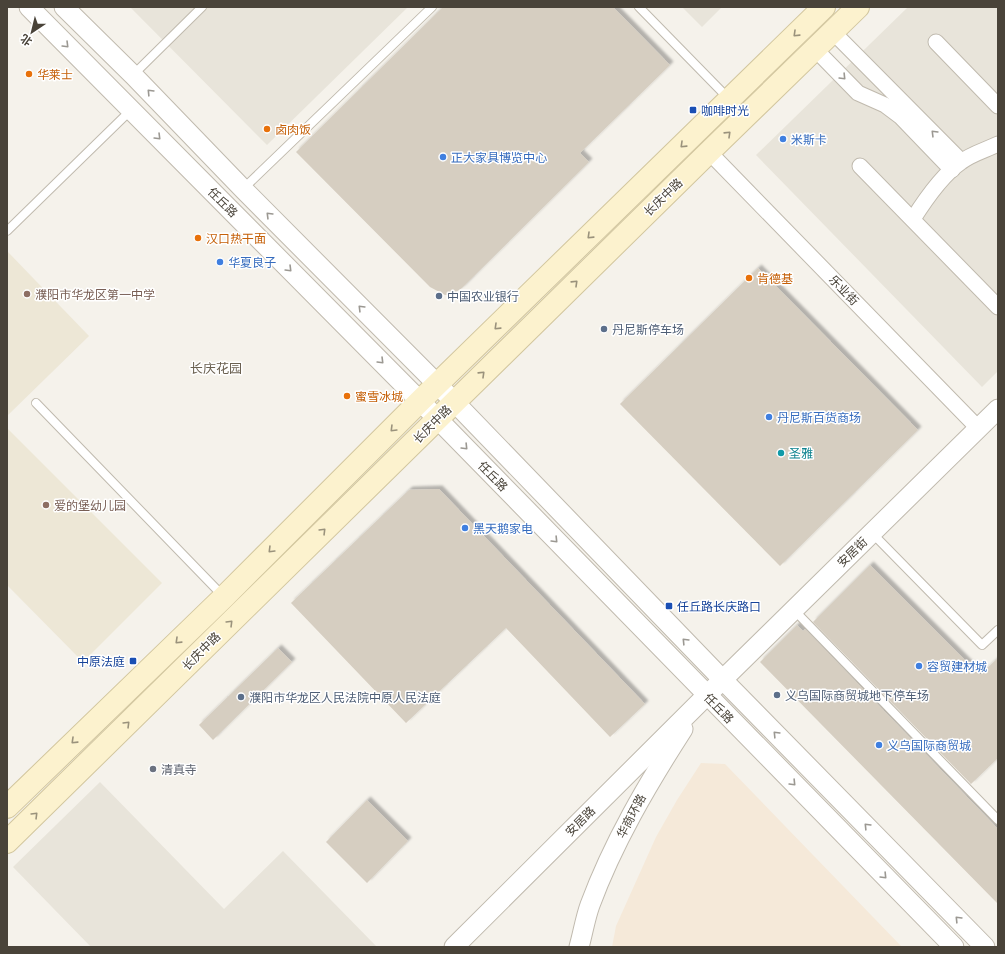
<svg xmlns="http://www.w3.org/2000/svg" width="1005" height="954" viewBox="0 0 1005 954" font-family="Ubuntu,'Noto Sans SC',sans-serif">
  <style>
    .residential { fill: #e8e4da }
    .commercial { fill: #f5e9d9 }
    .education { fill: #ede7d6 }
    .building { fill: #d6cec1; filter: url(#shadow) }
    .lines { fill: none; stroke-linecap: round; stroke-linejoin: round }
    .service-casing { stroke: #c0baae; stroke-width: 10 }
    .minor-casing { stroke: #c0baae; stroke-width: 17 }
    .tertiary-casing { stroke: #c0baae; stroke-width: 21 }
    .secondary-casing { stroke: #d2c69e; stroke-width: 24 }
    .service { stroke: #fff; stroke-width: 8 }
    .minor { stroke: #fff; stroke-width: 15 }
    .tertiary { stroke: #fff; stroke-width: 19 }
    .secondary { stroke: #fcf2ce; stroke-width: 22 }
    .oneway { stroke: #9a927c }
    .oneway2 { stroke: #9b9892 }
    .food-dot { fill: #e8710a; stroke: #fff; stroke-width: 1.5 }
    .transit-dot { fill: #1a4fb4; stroke: #fff; stroke-width: 1.5 }
    .shop-dot { fill: #3f7fe0; stroke: #fff; stroke-width: 1.5 }
    .education-dot { fill: #8d6e63; stroke: #fff; stroke-width: 1.5 }
    .service-dot { fill: #5c6f8a; stroke: #fff; stroke-width: 1.5 }
    .culture-dot { fill: #0f9aa8; stroke: #fff; stroke-width: 1.5 }
    .worship-dot { fill: #6b7280; stroke: #fff; stroke-width: 1.5 }
    .labels { text-anchor: middle; dominant-baseline: central; stroke-width: 3; stroke-linejoin: round; paint-order: stroke }
    .food-label { font-size: 12px; fill: #c56008; stroke: #fff; text-anchor: start }
    .transit-label { font-size: 12px; fill: #164399; stroke: #fff; text-anchor: start }
    .shop-label { font-size: 12px; fill: #366cbe; stroke: #fff; text-anchor: start }
    .street-label { font-size: 12px; fill: #494339; stroke: #fff }
    .education-label { font-size: 12px; fill: #785e54; stroke: #fff; text-anchor: start }
    .service-label { font-size: 12px; fill: #4e5e75; stroke: #fff; text-anchor: start }
    .culture-label { font-size: 12px; fill: #0d838f; stroke: #fff; text-anchor: start }
    .worship-label { font-size: 12px; fill: #5b616d; stroke: #fff; text-anchor: start }
    .neighbourhood-label { font-size: 13px; fill: #6b6151; stroke: #fff }
  </style>
  <defs>
    <filter id="shadow"><feDropShadow dx="3.5" dy="-3.5" stdDeviation="1" flood-color="#0004"/></filter>
  </defs>
  <rect width="100%" height="100%" fill="#f5f2eb"/>
  <g class="residential">
    <polygon points="130,7 408,7 267,145"/>
    <polygon points="682,7 722,7 702,27"/>
    <polygon points="908,7 998,7 998,371 982,387 756,155"/>
    <polygon points="100,782 224,909 283,851 377,947 91,947 13,867"/>
  </g>
  <polygon class="commercial" points="701,763 725,764 902,947 612,947 616,926 656,837 677,800"/>
  <g class="education">
    <polygon points="7,251 89,336 7,416"/>
    <polygon points="7,428 162,583 83,662 7,585"/>
  </g>
  <g class="building">
    <polygon points="443,7 613,7 670,65 580,153 589,162 462,288 453,294 445,295 430,287 296,152"/>
    <polygon points="758,268 918,430 780,566 620,404"/>
    <polygon points="439,489 645,704 610,737 506,628 406,723 291,603 409,490"/>
    <polygon points="870,565 980,675 998,658 998,758 971,784 813,622"/>
    <polygon points="797,625 803,631 805,629 998,829 998,904 760,662"/>
    <polygon points="278,648 292,662 213,740 199,725"/>
    <polygon points="367,800 408,841 367,883 326,842"/>
  </g>
  <g class="lines">
    <defs>
      <g id="service">
        <polyline points="639,7 728,98"/>
        <polyline points="133,75 202,7"/>
        <polyline points="243,189 432,7"/>
        <polyline points="7,231 131,110"/>
        <polyline points="36,403 223,596"/>
        <polyline points="872,533 982,645 998,630"/>
        <polyline points="794,610 998,820"/>
      </g>
      <g id="minor">
        <polyline points="833,32 961,161"/>
        <polyline points="936,42 998,106"/>
        <polyline points="815,49 858,93 885,105 901,117 952,170"/>
        <polyline points="709,152 979,429"/>
        <polyline points="860,166 998,307"/>
        <path d="M 913,219 C 925,200 942,175 961,162 C 971,154 986,150 998,144"/>
      </g>
      <g id="tertiary">
        <polyline points="29,7 420,401 954,947"/>
        <polyline points="64,7 133,75 243,189 438,385 723,680 985,947"/>
        <polyline points="454,947 707,695 998,409"/>
        <path d="M 579,947 C 583,933 585,919 590,905 C 613,843 647,785 683,729"/>
      </g>
      <g id="secondary">
        <polyline points="7,807 224,597 420,401 824,7"/>
        <polyline points="7,842 709,152 858,7"/>
      </g>
    </defs>
    <use href="#service" class="service-casing"/>
    <use href="#minor" class="minor-casing"/>
    <use href="#tertiary" class="tertiary-casing"/>
    <use href="#secondary" class="secondary-casing"/>
    <use href="#service" class="service"/>
    <use href="#minor" class="minor"/>
    <use href="#tertiary" class="tertiary"/>
    <use href="#secondary" class="secondary"/>
  </g>
  <defs><path id="oneway-chevron" d="M-2-3.5L2.5 0L-2 3.5" fill="none" stroke-width="1.6" stroke-linecap="round" stroke-linejoin="round"/></defs>
  <g class="oneway">
    <use href="#oneway-chevron" transform="translate(796 34) rotate(136)"/>
    <use href="#oneway-chevron" transform="translate(728 134) rotate(-44)"/>
    <use href="#oneway-chevron" transform="translate(683 145) rotate(136)"/>
    <use href="#oneway-chevron" transform="translate(590 236) rotate(136)"/>
    <use href="#oneway-chevron" transform="translate(575 283) rotate(-44)"/>
    <use href="#oneway-chevron" transform="translate(497 327) rotate(136)"/>
    <use href="#oneway-chevron" transform="translate(482 374) rotate(-44)"/>
    <use href="#oneway-chevron" transform="translate(393 429) rotate(135)"/>
    <use href="#oneway-chevron" transform="translate(323 531) rotate(-45)"/>
    <use href="#oneway-chevron" transform="translate(271 550) rotate(135)"/>
    <use href="#oneway-chevron" transform="translate(230 623) rotate(-45)"/>
    <use href="#oneway-chevron" transform="translate(178 641) rotate(136)"/>
    <use href="#oneway-chevron" transform="translate(127 724) rotate(-45)"/>
    <use href="#oneway-chevron" transform="translate(74 741) rotate(136)"/>
    <use href="#oneway-chevron" transform="translate(35 815) rotate(-45)"/>
  </g>
  <g class="oneway2">
    <use href="#oneway-chevron" transform="translate(66 45) rotate(45)"/>
    <use href="#oneway-chevron" transform="translate(843 77) rotate(46)"/>
    <use href="#oneway-chevron" transform="translate(150 92) rotate(-134)"/>
    <use href="#oneway-chevron" transform="translate(934 133) rotate(-135)"/>
    <use href="#oneway-chevron" transform="translate(158 137) rotate(45)"/>
    <use href="#oneway-chevron" transform="translate(269 215) rotate(-135)"/>
    <use href="#oneway-chevron" transform="translate(289 269) rotate(45)"/>
    <use href="#oneway-chevron" transform="translate(361 308) rotate(-135)"/>
    <use href="#oneway-chevron" transform="translate(381 361) rotate(45)"/>
    <use href="#oneway-chevron" transform="translate(465 447) rotate(46)"/>
    <use href="#oneway-chevron" transform="translate(555 540) rotate(46)"/>
    <use href="#oneway-chevron" transform="translate(685 641) rotate(-134)"/>
    <use href="#oneway-chevron" transform="translate(776 734) rotate(-134)"/>
    <use href="#oneway-chevron" transform="translate(793 783) rotate(46)"/>
    <use href="#oneway-chevron" transform="translate(867 826) rotate(-134)"/>
    <use href="#oneway-chevron" transform="translate(884 876) rotate(46)"/>
    <use href="#oneway-chevron" transform="translate(958 919) rotate(-134)"/>
  </g>
  <g class="food-dot">
    <circle cx="29" cy="74" r="4"/>
    <circle cx="267" cy="129" r="4"/>
    <circle cx="198" cy="238" r="4"/>
    <circle cx="749" cy="278" r="4"/>
    <circle cx="347" cy="396" r="4"/>
  </g>
  <g class="transit-dot">
    <rect x="689" y="106" width="8" height="8" rx="2"/>
    <rect x="665" y="602" width="8" height="8" rx="2"/>
    <rect x="129" y="657" width="8" height="8" rx="2"/>
  </g>
  <g class="shop-dot">
    <circle cx="783" cy="139" r="4"/>
    <circle cx="443" cy="157" r="4"/>
    <circle cx="220" cy="262" r="4"/>
    <circle cx="769" cy="417" r="4"/>
    <circle cx="465" cy="528" r="4"/>
    <circle cx="919" cy="666" r="4"/>
    <circle cx="879" cy="745" r="4"/>
  </g>
  <g class="education-dot">
    <circle cx="27" cy="294" r="4"/>
    <circle cx="46" cy="505" r="4"/>
  </g>
  <g class="service-dot">
    <circle cx="439" cy="296" r="4"/>
    <circle cx="604" cy="329" r="4"/>
    <circle cx="777" cy="695" r="4"/>
    <circle cx="241" cy="697" r="4"/>
  </g>
  <circle class="culture-dot" cx="781" cy="453" r="4"/>
  <circle class="worship-dot" cx="153" cy="769" r="4"/>
  <g class="labels">
    <g class="food-label">
      <text x="37" y="74">华莱士</text>
      <text x="275" y="129">卤肉饭</text>
      <text x="206" y="238">汉口热干面</text>
      <text x="757" y="278">肯德基</text>
      <text x="355" y="396">蜜雪冰城</text>
    </g>
    <g class="transit-label">
      <text x="701" y="110">咖啡时光</text>
      <text x="677" y="606">任丘路长庆路口</text>
      <text x="125" y="661" text-anchor="end">中原法庭</text>
    </g>
    <g class="shop-label">
      <text x="791" y="139">米斯卡</text>
      <text x="451" y="157">正大家具博览中心</text>
      <text x="228" y="262">华夏良子</text>
      <text x="777" y="417">丹尼斯百货商场</text>
      <text x="473" y="528">黑天鹅家电</text>
      <text x="927" y="666">容贸建材城</text>
      <text x="887" y="745">义乌国际商贸城</text>
    </g>
    <g class="street-label">
      <text transform="translate(663 197) rotate(-44)">长庆中路</text>
      <text transform="translate(223 202) rotate(45)">任丘路</text>
      <text transform="translate(844 290) rotate(46)">乐业街</text>
      <text transform="translate(432 424) rotate(-45)">长庆中路</text>
      <text transform="translate(493 476) rotate(46)">任丘路</text>
      <text transform="translate(852 552) rotate(-44)">安居街</text>
      <text transform="translate(201 651) rotate(-45)">长庆中路</text>
      <text transform="translate(719 708) rotate(46)">任丘路</text>
      <text transform="translate(631 816) rotate(-62)">华商环路</text>
      <text transform="translate(580 821) rotate(-45)">安居路</text>
    </g>
    <g class="education-label">
      <text x="35" y="294">濮阳市华龙区第一中学</text>
      <text x="54" y="505">爱的堡幼儿园</text>
    </g>
    <g class="service-label">
      <text x="447" y="296">中国农业银行</text>
      <text x="612" y="329">丹尼斯停车场</text>
      <text x="785" y="695">义乌国际商贸城地下停车场</text>
      <text x="249" y="697">濮阳市华龙区人民法院中原人民法庭</text>
    </g>
    <g class="culture-label">
      <text x="789" y="453">圣雅</text>
    </g>
    <g class="worship-label">
      <text x="161" y="769">清真寺</text>
    </g>
    <g class="neighbourhood-label">
      <text x="216" y="368">长庆花园</text>
    </g>
  </g>
  <rect width="1005" height="954" fill="none" stroke="#494339" stroke-width="16"/>
  <g transform="translate(32 32) rotate(215)" stroke="#ffffff" stroke-width="3" paint-order="stroke">
  <path d="M0-3L7 15L0 10L-7 15Z" fill="#494339"/>
  <text y="-6" font-size="11" font-weight="bold" text-anchor="middle" fill="#494339">北</text>
  </g>
</svg>
